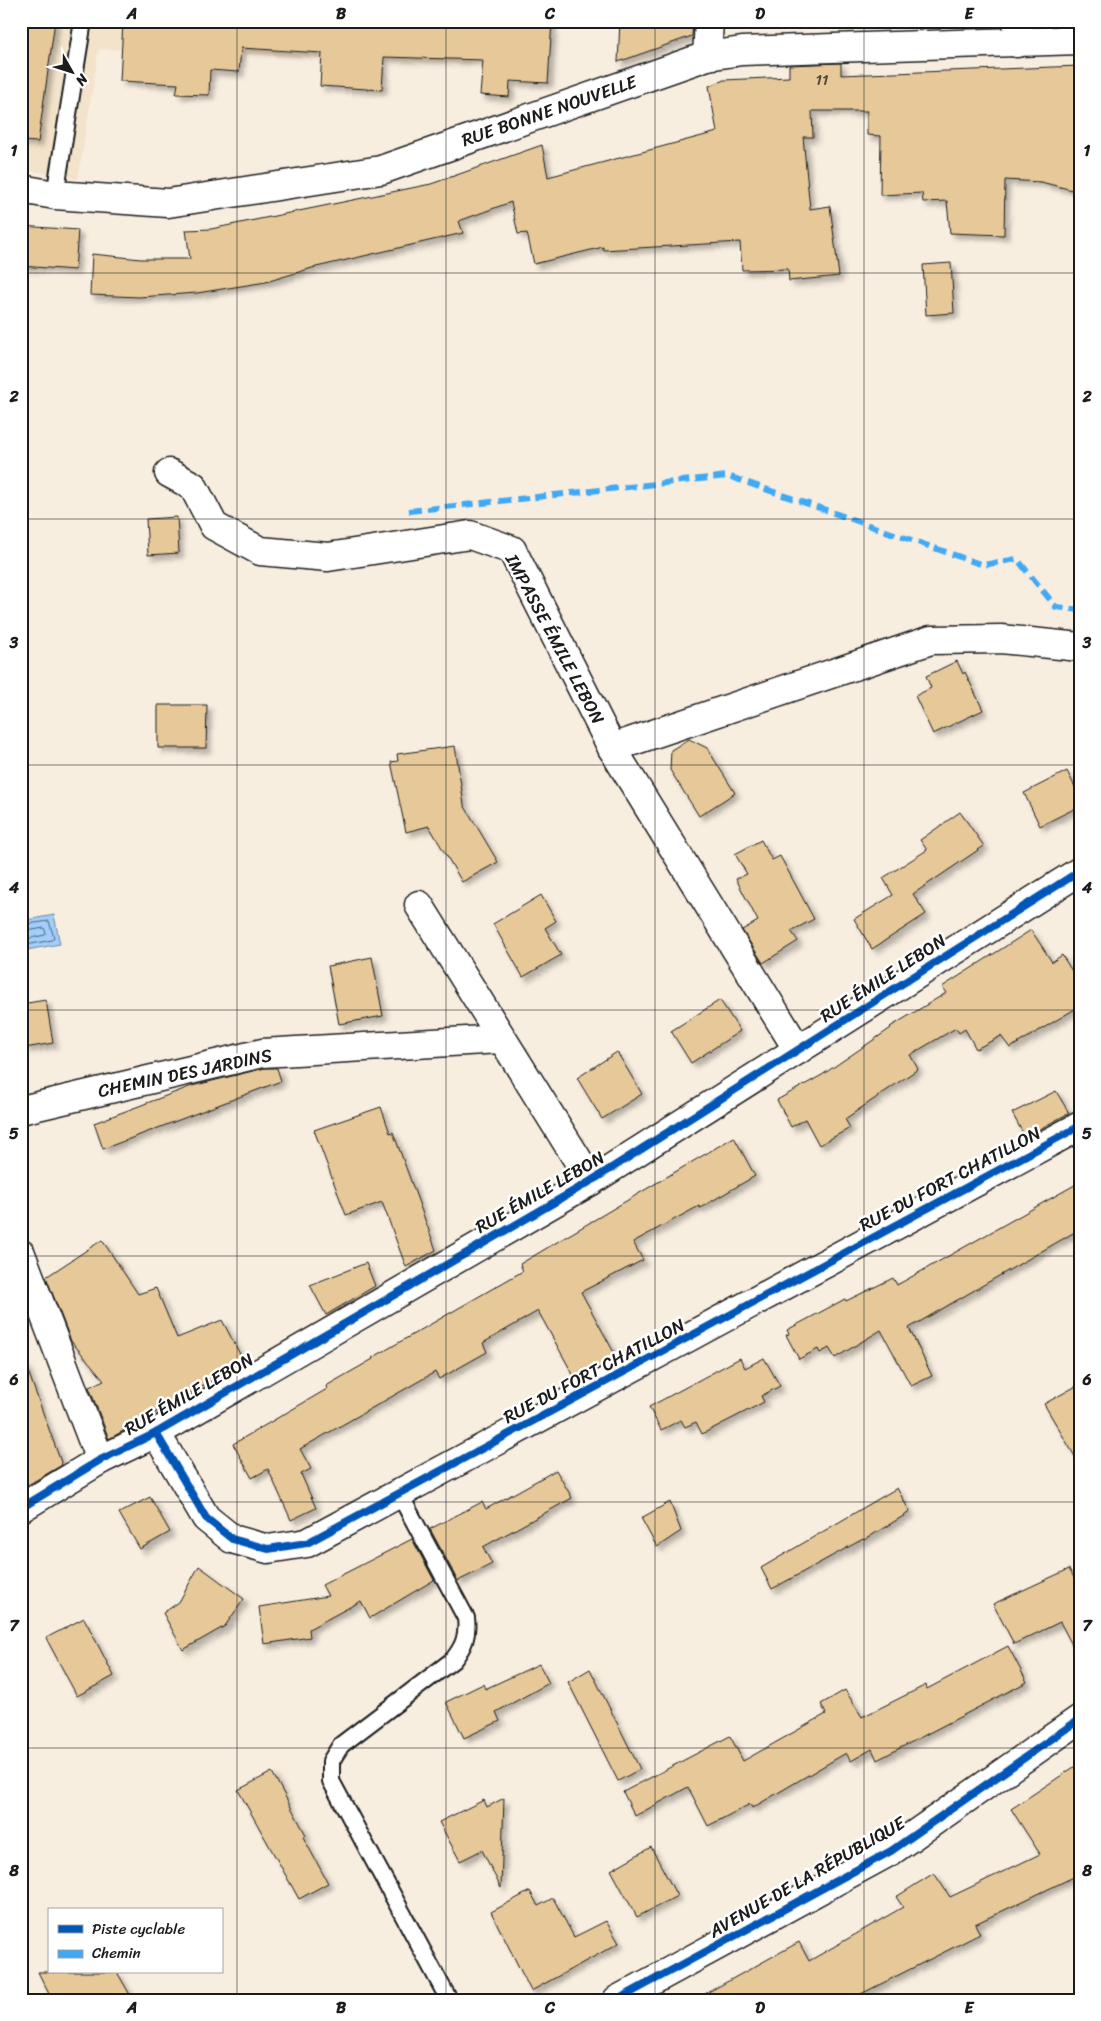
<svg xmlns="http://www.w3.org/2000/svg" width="1101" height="2021" viewBox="0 0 1101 2021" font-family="Sriracha,sans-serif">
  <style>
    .built { fill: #f3e3cb }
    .water { fill: #a1cefc; stroke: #6c87a2 }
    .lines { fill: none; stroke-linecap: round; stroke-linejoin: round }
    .shore { stroke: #516376; stroke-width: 1 }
    .building { fill: #e6c899; stroke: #1c1c1c; filter: url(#shadow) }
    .lane-casing { stroke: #1c1c1c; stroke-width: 20 }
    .street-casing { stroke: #1c1c1c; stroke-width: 31 }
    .secondary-casing { stroke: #1c1c1c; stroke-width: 31 }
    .lane { stroke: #fff; stroke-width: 16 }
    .street { stroke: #fff; stroke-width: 28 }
    .secondary { stroke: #fff; stroke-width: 28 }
    .quiet { stroke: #3fa9f5; stroke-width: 6; stroke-dasharray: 12 6; stroke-linecap: butt }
    .cycleway-casing { stroke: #fff; stroke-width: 11 }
    .cycleway { stroke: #0057b8; stroke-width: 8 }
    .grid { fill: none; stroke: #1c1c1c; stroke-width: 1; stroke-opacity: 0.55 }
    .labels { text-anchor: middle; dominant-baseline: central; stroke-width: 5; stroke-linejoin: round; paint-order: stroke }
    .number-label { font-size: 15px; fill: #4e473b }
    .street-label { font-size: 18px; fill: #1c1c1c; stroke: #fff }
    .neatline { fill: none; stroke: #1c1c1c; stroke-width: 2 }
    .grid-label { font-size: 16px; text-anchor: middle; font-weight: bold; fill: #1c1c1c }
  </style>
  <defs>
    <filter id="shadow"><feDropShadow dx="4.5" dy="4.5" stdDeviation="2.5" flood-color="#0004"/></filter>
  </defs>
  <rect width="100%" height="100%" fill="#f8eee0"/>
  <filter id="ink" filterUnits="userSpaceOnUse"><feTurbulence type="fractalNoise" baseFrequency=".02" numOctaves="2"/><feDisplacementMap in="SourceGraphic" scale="10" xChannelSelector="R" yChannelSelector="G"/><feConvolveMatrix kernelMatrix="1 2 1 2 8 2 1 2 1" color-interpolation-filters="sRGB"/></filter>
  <g filter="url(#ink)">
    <polygon class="built" points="21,21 477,21 470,64 99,49 78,179 21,169"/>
    <polygon class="water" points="54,915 60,944 21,951 21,921"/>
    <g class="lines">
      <g class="shore">
        <polyline points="21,925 49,921 54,938 52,940 21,946"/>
        <polyline points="21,932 44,928 46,933 45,935 21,940"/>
      </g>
    </g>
    <g class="building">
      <polygon points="21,21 55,21 38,142 21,141"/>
      <polygon points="123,21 552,21 548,83 510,81 509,97 480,95 483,60 384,57 382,90 320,86 322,53 241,48 239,72 210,70 209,95 176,94 178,84 120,81"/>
      <polygon points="620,21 693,21 692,36 618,62"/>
      <polygon points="841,63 841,75 1080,66 1080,192 1041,182 1005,180 1004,235 950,233 947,201 923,202 922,193 880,195 881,136 867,135 867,111 812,111 813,137 803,137 810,209 830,206 839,276 789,281 788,269 742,270 740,242 603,250 603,247 534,264 527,233 518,234 511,202 459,221 463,233 312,268 266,282 197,293 139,297 90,295 92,254 141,259 190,259 186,230 211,229 431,184 542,145 548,177 717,132 709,86 724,80 789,77 789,65"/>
      <polygon points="21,226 78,230 75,270 21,266"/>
      <polygon points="951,263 954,313 926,315 923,265"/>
      <polygon points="177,517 179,553 148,555 146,519"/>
      <polygon points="957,661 963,674 965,672 983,710 933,734 915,696 931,688 926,676"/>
      <polygon points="158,705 207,705 206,748 158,748"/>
      <polygon points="689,739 707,748 735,793 699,816 670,770 671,750"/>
      <polygon points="455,746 464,805 498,862 462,882 429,826 406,832 391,762 398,761 397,754"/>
      <polygon points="1067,771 1080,797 1080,806 1040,826 1024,793"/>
      <polygon points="960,812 984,846 913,894 926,914 872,949 854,919 893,895 883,878 927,850 920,840"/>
      <polygon points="761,840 772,860 780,856 814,919 791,931 798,941 763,963 742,930 758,921 736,879 747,874 735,854"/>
      <polygon points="541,895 556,921 545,928 561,955 523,977 493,924"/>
      <polygon points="1031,930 1052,962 1062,955 1080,984 1080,1006 1010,1048 1001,1036 976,1049 965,1029 959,1033 956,1028 910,1055 918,1069 845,1119 850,1128 819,1145 805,1119 791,1127 777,1100 822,1075 891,1028 890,1027 946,993 942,987"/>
      <polygon points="372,957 383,1016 339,1024 328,966"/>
      <polygon points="46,1000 53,1043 25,1048 21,1028 21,1004"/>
      <polygon points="720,1000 740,1031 691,1063 671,1031"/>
      <polygon points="617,1052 642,1094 602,1119 577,1078"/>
      <polygon points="265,1068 277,1068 281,1081 103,1149 94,1123 192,1086"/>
      <polygon points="1056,1091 1069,1113 1025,1137 1012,1113"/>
      <polygon points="381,1107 390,1133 393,1132 436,1250 406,1267 382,1202 346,1215 314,1130"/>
      <polygon points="734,1137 755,1176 700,1208 699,1206 633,1242 643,1260 581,1292 617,1358 576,1380 538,1311 483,1343 487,1352 439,1379 435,1372 300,1449 311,1469 301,1474 316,1508 291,1520 268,1469 252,1478 233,1444 327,1389 326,1386 373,1359 372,1358 523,1271 520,1264"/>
      <polygon points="1080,1182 1080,1229 909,1328 932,1376 911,1386 881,1330 835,1358 829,1348 820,1353 818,1349 799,1359 786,1335 789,1334 787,1330 845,1299 846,1301 893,1278 897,1285"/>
      <polygon points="102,1240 138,1294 156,1288 177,1338 222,1320 244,1362 109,1439 89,1387 104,1380 71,1341 46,1277"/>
      <polygon points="366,1263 375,1286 326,1315 310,1285"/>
      <polygon points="740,1358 745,1368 764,1358 780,1386 761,1396 764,1402 702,1434 696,1422 685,1427 681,1420 661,1430 649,1407"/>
      <polygon points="25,1363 62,1465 21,1489 21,1364"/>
      <polygon points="1080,1384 1080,1465 1044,1404"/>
      <polygon points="556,1470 572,1498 483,1547 492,1564 458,1581 430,1529 482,1502 486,1509"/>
      <polygon points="897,1488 910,1512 864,1540 863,1539 772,1589 761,1568"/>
      <polygon points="150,1497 170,1532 140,1549 119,1513"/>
      <polygon points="670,1502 681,1531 657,1547 641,1518"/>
      <polygon points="412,1539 434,1580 370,1618 361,1601 309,1629 310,1637 264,1644 259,1607 328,1596 322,1585"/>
      <polygon points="199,1566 244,1599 225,1626 183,1650 163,1613 179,1602"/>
      <polygon points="1069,1569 1080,1588 1080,1660 1060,1622 1014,1644 993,1604"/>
      <polygon points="84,1618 114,1676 77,1696 46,1638"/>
      <polygon points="1008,1646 1027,1682 877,1760 872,1749 851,1761 846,1753 752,1808 750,1804 708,1826 688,1787 635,1816 623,1792 730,1736 743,1761 826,1714 821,1704 845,1690 862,1717 926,1685 927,1689"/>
      <polygon points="539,1664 549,1683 496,1712 500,1721 464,1738 446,1702 483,1684 485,1689"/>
      <polygon points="590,1669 640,1769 618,1781 568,1682"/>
      <polygon points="1080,1763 1080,1874 975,1924 980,1934 849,2000 694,2000 799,1942 809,1961 903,1907 896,1897 934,1873 950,1897 1040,1854 1011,1809"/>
      <polygon points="272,1772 306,1835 303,1837 328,1883 299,1899 238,1790"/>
      <polygon points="504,1798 501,1888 482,1850 460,1861 439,1822 484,1800 487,1807"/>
      <polygon points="651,1847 677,1896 637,1917 611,1870"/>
      <polygon points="530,1891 538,1906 553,1898 574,1937 606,1921 619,1943 531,1991 491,1912"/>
      <polygon points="38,1972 117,1972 133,2000 52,2000"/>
    </g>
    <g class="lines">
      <defs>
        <g id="lane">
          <polyline points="55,195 83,21"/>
          <path d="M 399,1493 L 466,1618 C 468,1636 464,1646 453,1660 L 341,1745 L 331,1761 L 331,1781 L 449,2000"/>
        </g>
        <g id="street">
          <polyline points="1017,43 1018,21"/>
          <polyline points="707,56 709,21"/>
          <polyline points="169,473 193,486 214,526 260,551 328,557 470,535 512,550 612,748 798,1050"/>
          <polyline points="612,748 931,640 1001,639 1080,647"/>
          <polyline points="419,905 591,1181"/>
          <polyline points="21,1110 262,1053 501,1039"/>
          <polyline points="21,1254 100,1460"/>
          <polyline points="156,1433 206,1518 232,1539 268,1549 307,1543 1080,1126"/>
        </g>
        <g id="secondary">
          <polyline points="21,189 55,195 168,203 381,170 707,56 742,51 1080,40"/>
          <polyline points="21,1508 100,1460 156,1433 591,1181 1080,871"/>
          <polyline points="617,2000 891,1851 1080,1719"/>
        </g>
      </defs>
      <use href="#lane" class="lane-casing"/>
      <use href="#street" class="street-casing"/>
      <use href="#secondary" class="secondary-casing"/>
      <use href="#lane" class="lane"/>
      <use href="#street" class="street"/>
      <use href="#secondary" class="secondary"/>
      <polyline class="quiet" points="409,511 728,476 983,565 1017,559 1056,607 1080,610"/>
      <defs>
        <g id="cycleway">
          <polyline points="156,1433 206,1518 232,1539 268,1549 307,1543 1080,1126"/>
          <polyline points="21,1508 100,1460 156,1433 591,1181 1080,871"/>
          <polyline points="617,2000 891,1851 1080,1719"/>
        </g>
      </defs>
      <use href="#cycleway" class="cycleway-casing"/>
      <use href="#cycleway" class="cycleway"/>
    </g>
  </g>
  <path class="grid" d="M 237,21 L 237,2000M 446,21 L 446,2000M 655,21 L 655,2000M 864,21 L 864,2000M 21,273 L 1080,273M 21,519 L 1080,519M 21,765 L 1080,765M 21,1010 L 1080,1010M 21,1256 L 1080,1256M 21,1502 L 1080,1502M 21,1748 L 1080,1748"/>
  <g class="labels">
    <g class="number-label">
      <text x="822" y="80">11</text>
    </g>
    <g class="street-label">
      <text transform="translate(549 111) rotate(-19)">RUE BONNE NOUVELLE</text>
      <text transform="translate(555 639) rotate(62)">IMPASSE ÉMILE LEBON</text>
      <text transform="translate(883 978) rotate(-33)">RUE ÉMILE LEBON</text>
      <text transform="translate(185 1073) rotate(-12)">CHEMIN DES JARDINS</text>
      <text transform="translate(950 1179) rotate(-28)">RUE DU FORT CHATILLON</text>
      <text transform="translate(540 1192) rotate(-30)">RUE ÉMILE LEBON</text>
      <text transform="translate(594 1371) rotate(-28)">RUE DU FORT CHATILLON</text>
      <text transform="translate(189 1394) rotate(-30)">RUE ÉMILE LEBON</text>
      <text transform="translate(807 1877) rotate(-30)">AVENUE DE LA RÉPUBLIQUE</text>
    </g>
  </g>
  <rect width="1101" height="2021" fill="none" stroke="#fff" stroke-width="55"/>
  <rect x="48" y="1908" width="175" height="65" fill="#ffffff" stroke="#a4a4a4"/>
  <rect x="58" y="1925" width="25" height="8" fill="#0057b8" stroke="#a4a4a4"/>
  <text x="92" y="1934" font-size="15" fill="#1c1c1c">Piste cyclable</text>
  <rect x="58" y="1950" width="25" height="8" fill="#3fa9f5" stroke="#a4a4a4"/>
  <text x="92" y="1958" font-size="15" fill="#1c1c1c">Chemin</text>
  <g transform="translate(72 72) rotate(129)" stroke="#ffffff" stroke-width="4" paint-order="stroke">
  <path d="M0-4L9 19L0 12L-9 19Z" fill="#1c1c1c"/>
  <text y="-8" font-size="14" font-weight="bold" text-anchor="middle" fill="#1c1c1c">N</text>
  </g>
  <rect x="28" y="28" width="1046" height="1966" class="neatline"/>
  <g class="grid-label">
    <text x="132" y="19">A</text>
    <text x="341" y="19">B</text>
    <text x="550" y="19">C</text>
    <text x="760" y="19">D</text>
    <text x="969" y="19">E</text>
    <text x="14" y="156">1</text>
    <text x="1087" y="156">1</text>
    <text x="14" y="402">2</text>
    <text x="1087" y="402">2</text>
    <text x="14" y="648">3</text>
    <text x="1087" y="648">3</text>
    <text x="14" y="893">4</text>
    <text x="1087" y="893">4</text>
    <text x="14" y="1139">5</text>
    <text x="1087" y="1139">5</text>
    <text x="14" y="1385">6</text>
    <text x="1087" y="1385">6</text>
    <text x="14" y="1631">7</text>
    <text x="1087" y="1631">7</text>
    <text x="14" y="1876">8</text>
    <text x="1087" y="1876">8</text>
    <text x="132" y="2013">A</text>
    <text x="341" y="2013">B</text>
    <text x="550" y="2013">C</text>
    <text x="760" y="2013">D</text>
    <text x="969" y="2013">E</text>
  </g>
</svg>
